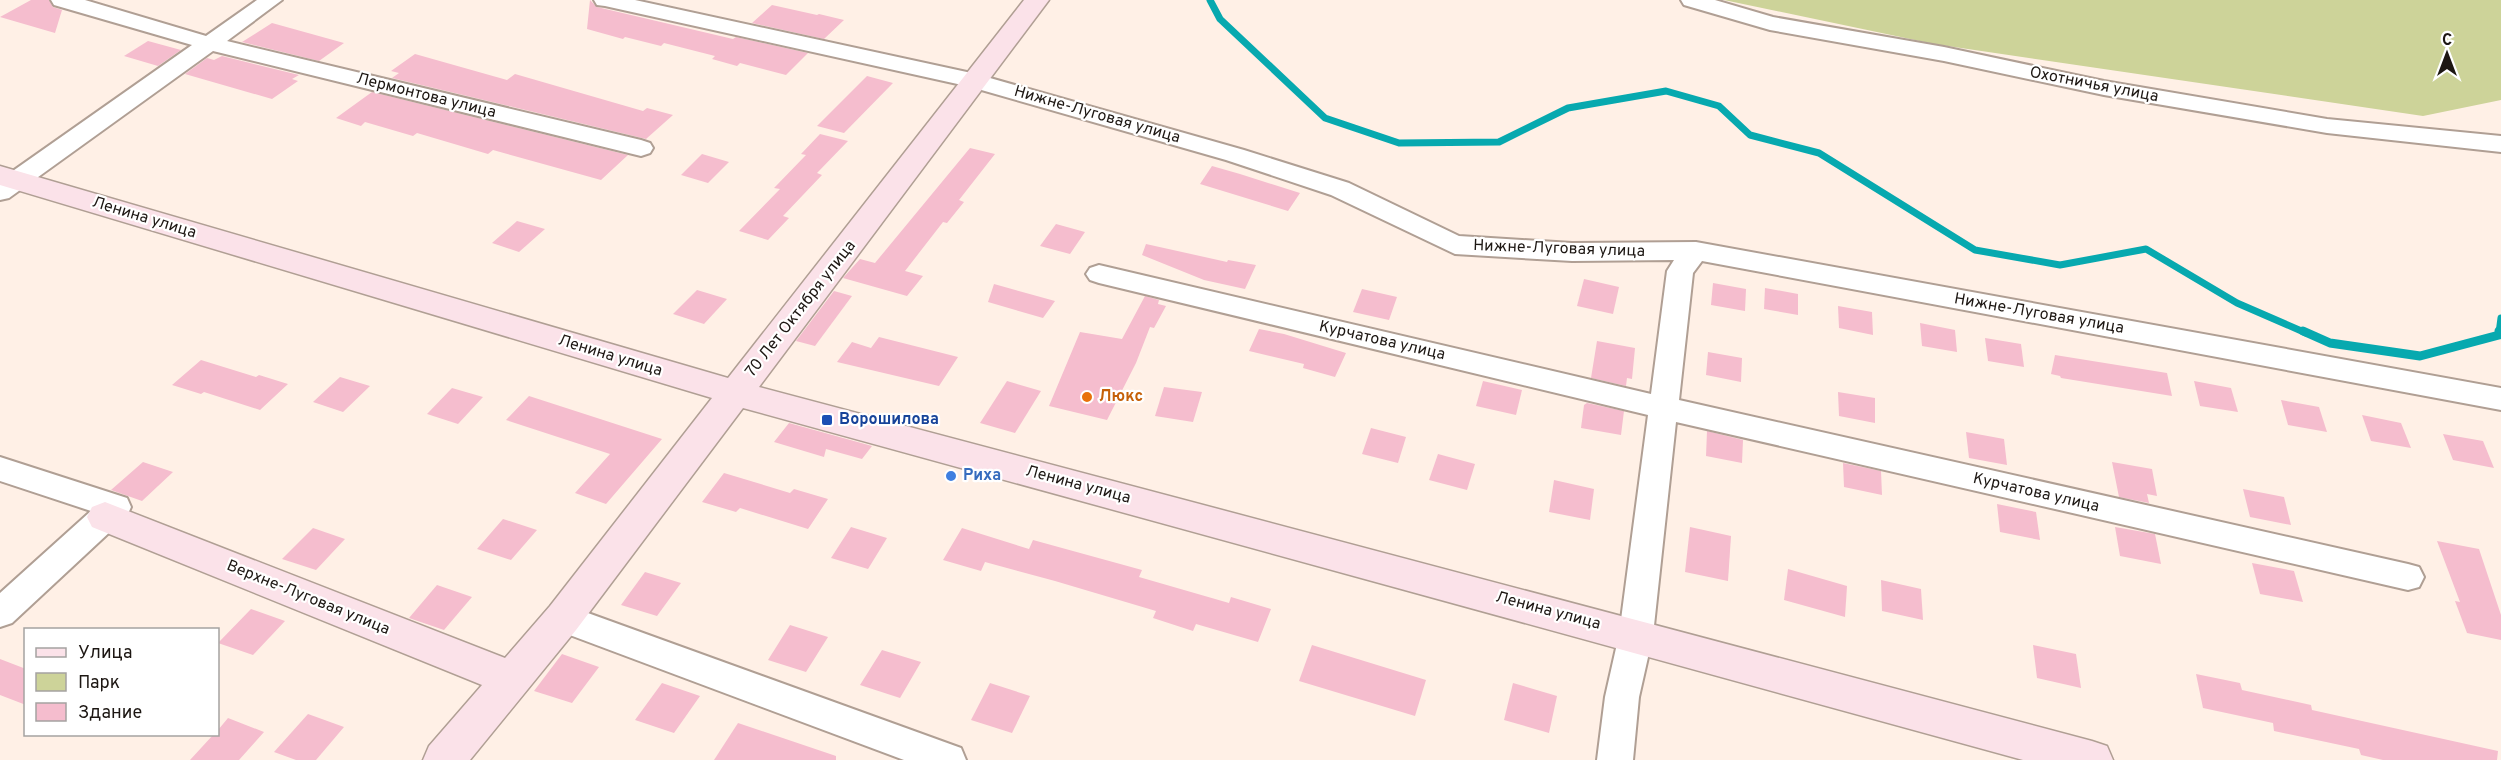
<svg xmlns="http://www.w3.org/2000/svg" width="2501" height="760" viewBox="0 0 2501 760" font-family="Overpass,sans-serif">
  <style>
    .green { fill: #cdd399 }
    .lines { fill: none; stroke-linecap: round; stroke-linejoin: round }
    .stream-far1 { stroke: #07a9af; stroke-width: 7 }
    .stream { stroke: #07a9af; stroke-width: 9 }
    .building { fill: #f5bdce }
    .street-casing { stroke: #b09f94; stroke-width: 4 }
    .secondary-casing { stroke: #b09f94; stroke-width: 3 }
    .street { fill: #fff; fill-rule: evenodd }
    .secondary { fill: #fbe2e9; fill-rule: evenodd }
    .food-dot { fill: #e8710a; stroke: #fff; stroke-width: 2 }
    .transit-dot { fill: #1a4fb4; stroke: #fff; stroke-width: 2 }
    .shop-dot { fill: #3f7fe0; stroke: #fff; stroke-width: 2 }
    .labels { text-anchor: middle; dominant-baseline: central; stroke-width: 4.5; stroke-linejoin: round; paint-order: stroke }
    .street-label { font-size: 16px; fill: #1d1713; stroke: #fff }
    .food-label { font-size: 16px; font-weight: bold; fill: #c56008; stroke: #fff; text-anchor: start }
    .transit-label { font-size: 16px; font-weight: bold; fill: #164399; stroke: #fff; text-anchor: start }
    .shop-label { font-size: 16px; font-weight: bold; fill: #366cbe; stroke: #fff; text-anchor: start }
  </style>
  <rect width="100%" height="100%" fill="#fff0e6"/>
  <polygon class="green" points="1724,0 2501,0 2501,100 2423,116 1934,44"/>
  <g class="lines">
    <g class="stream-far1">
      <polyline points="1210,0 1220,19 1325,118 1399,143 1499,142 1568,108 1666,91 1719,106 1750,135 1819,153 1975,250 2060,265 2146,249 2237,303 2306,333"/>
      <polyline points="2499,333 2501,318"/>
    </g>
    <polyline class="stream" points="2303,331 2330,343 2420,356 2499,335 2499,331"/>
  </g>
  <g class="building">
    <polygon points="31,0 49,0 53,7 62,10 55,33 0,17"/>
    <polygon points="590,0 597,7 733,39 736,37 808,53 786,75 740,63 737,66 712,59 715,56 664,43 661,46 625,37 623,39 587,29"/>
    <polygon points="772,5 817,15 819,14 844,20 824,39 752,23"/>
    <polygon points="272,23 344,43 319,61 242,42"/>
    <polygon points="148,41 181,50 158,66 124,56"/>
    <polygon points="415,54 507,80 515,74 643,111 647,108 673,115 646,139 392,78 399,73 391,71"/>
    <polygon points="222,56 299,75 292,79 298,81 272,99 185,74 207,58 214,60"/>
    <polygon points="867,76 893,83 844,133 817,126"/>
    <polygon points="372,92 628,155 601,180 493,150 488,154 417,133 413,136 365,122 361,126 336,118"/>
    <polygon points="820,134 848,141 817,173 822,175 783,216 789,218 768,240 739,231 780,189 774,188 806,155 801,154"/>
    <polygon points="970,148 995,154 959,200 964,202 947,223 943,222 905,271 923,276 907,296 843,278 860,259 875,263"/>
    <polygon points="702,154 729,162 708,183 681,175"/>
    <polygon points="1212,166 1240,174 1300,193 1288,211 1200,184"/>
    <polygon points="517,221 545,229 519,252 492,243"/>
    <polygon points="1056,224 1085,232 1070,254 1040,246"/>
    <polygon points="1146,244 1227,262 1228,260 1256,265 1245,289 1204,280 1142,255"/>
    <polygon points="1584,279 1619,287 1613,314 1577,306"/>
    <polygon points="1713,283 1746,289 1745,311 1711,305"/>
    <polygon points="994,284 1055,301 1043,318 988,302"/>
    <polygon points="1765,288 1798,294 1798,315 1764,309"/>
    <polygon points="1362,289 1397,297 1389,320 1353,312"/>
    <polygon points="697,290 727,299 704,324 673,314"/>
    <polygon points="834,291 852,296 815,346 796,341"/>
    <polygon points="1145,296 1159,300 1158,304 1166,306 1154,328 1150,327 1136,363 1107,420 1049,406 1080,332 1122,339"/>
    <polygon points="1838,306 1872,312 1873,335 1839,328"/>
    <polygon points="1920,323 1955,330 1957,352 1922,346"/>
    <polygon points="1259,329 1284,334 1346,353 1335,377 1303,368 1304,364 1249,351"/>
    <polygon points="879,337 958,357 939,386 837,362 852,342 871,348"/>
    <polygon points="1985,338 2021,344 2024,367 1988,361"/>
    <polygon points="1597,341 1635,348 1632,379 1627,378 1626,386 1591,378"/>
    <polygon points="1708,352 1742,358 1741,382 1706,375"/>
    <polygon points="2055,355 2167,373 2172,396 2061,378 2060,376 2051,374"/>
    <polygon points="201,360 256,377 259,375 288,384 260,410 204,392 201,394 172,385"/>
    <polygon points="340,377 370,386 343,412 313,402"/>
    <polygon points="1007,381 1041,391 1015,433 980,423"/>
    <polygon points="1483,381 1522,390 1516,415 1476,406"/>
    <polygon points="2194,381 2231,388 2238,412 2200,406"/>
    <polygon points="1164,387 1202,392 1193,422 1155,416"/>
    <polygon points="452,388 483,397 458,424 427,414"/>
    <polygon points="1838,392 1875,398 1875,423 1839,416"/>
    <polygon points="529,396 662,439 606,504 575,493 610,454 506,420"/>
    <polygon points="2281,400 2319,407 2327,432 2288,425"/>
    <polygon points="1587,403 1624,411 1621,435 1581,428 1584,405"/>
    <polygon points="2362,415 2401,423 2411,448 2371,441"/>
    <polygon points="789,423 872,446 862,459 826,449 824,457 774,442"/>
    <polygon points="1371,428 1406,437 1398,463 1362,454"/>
    <polygon points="1707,431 1743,440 1742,463 1706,456"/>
    <polygon points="1966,432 2004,439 2007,465 1969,458"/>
    <polygon points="2443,434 2483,441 2494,468 2453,460"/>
    <polygon points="1438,454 1475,464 1467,490 1429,480"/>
    <polygon points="143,462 173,472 142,501 111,490"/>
    <polygon points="2112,462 2152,469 2157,496 2147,494 2149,503 2119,497"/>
    <polygon points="1843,463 1881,471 1882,495 1844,487"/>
    <polygon points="724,473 790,493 794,489 828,499 808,529 740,508 736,512 702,502"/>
    <polygon points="1554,480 1594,489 1590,520 1549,512"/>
    <polygon points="2243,489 2284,497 2291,525 2250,517"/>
    <polygon points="1997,504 2036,512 2040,540 2000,532"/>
    <polygon points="503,519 537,530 511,560 477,549"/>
    <polygon points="851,527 887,538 868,569 831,558"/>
    <polygon points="1690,527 1731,536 1728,581 1685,572"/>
    <polygon points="2115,527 2155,534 2161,564 2120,556"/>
    <polygon points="313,528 345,539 316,570 282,559"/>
    <polygon points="962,528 1029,549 1033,540 1142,570 1139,577 1229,603 1231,597 1271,609 1258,642 1196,624 1193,631 1153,618 1156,611 1055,581 985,562 981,571 943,560"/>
    <polygon points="2437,541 2479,549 2501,615 2501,640 2467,633 2455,601 2460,602"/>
    <polygon points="2252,563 2294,571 2303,602 2260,594"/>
    <polygon points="1788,569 1847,586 1845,617 1784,600"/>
    <polygon points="645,572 681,583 657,616 621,605"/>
    <polygon points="1881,580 1921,589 1923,620 1882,611"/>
    <polygon points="437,585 472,597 444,630 409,618"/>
    <polygon points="251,609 285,621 253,655 218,643"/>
    <polygon points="790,625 828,637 806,672 768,660"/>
    <polygon points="1312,645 1426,680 1415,716 1299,681"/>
    <polygon points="2033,645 2076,654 2081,688 2037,678"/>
    <polygon points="882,650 921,662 900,698 860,685"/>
    <polygon points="562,654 599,667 572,703 534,691"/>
    <polygon points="0,659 26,669 26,705 0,695"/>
    <polygon points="2196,674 2240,683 2242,690 2311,705 2312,710 2498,751 2497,760 2383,760 2361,755 2359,749 2274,731 2273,723 2203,708"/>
    <polygon points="662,683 700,696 674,733 635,720"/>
    <polygon points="990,683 1030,696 1012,733 971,720"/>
    <polygon points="1513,683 1557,696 1549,733 1504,720"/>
    <polygon points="308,714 344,727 316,760 296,760 274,752"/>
    <polygon points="228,718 264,732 239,760 190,760 213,735 218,735 218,730"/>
    <polygon points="738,723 836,756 836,760 714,760"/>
  </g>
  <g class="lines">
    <defs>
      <g id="street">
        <polygon points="51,0 85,0 206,36 257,0 282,0 227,41 641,140 650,143 653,148 650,153 641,156 213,51 9,198 0,200 0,180 192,45 54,5"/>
        <polygon points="594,0 635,0 976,74 1244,150 1349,183 1459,236 1572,243 1696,242 2501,388 2501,410 1702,261 1693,273 1679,400 2408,564 2419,567 2424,577 2419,587 2408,590 1676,422 1653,635 1639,697 1633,760 1597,760 1605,697 1619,635 1648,415 1099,283 1090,280 1086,274 1090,268 1099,265 1651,394 1667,271 1674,260 1572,261 1455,254 1331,195 1226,160 971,87 605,6 597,5"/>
        <polygon points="1681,0 1715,0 1773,17 1944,47 2104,81 2327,119 2501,136 2501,152 2327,133 2104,95 1944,61 1770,30 1684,5"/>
        <polygon points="0,457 127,498 131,507 127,516 12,623 0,627 0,593 91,511 0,481"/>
        <polygon points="563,604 961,748 966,760 904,760 551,628 547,618 551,608"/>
      </g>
      <polygon id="secondary" points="1024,0 1049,0 759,387 2092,741 2107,746 2113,760 2023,760 743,408 576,630 470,760 423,760 429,746 482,685 92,527 87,517 92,507 105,502 505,658 550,606 712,398 0,185 0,166 728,378"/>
    </defs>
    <use href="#street" class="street-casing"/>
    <use href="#secondary" class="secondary-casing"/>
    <use href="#street" class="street"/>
    <use href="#secondary" class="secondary"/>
  </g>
  <circle class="food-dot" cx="1087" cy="397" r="6"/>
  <rect class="transit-dot" x="821" y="414" width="12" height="12" rx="3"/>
  <circle class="shop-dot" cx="951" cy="476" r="6"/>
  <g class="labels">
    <g class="street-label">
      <text transform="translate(2094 85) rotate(11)">Охотничья улица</text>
      <text transform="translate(426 96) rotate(14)">Лермонтова улица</text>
      <text transform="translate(1097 115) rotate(16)">Нижне-Луговая улица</text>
      <text transform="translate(144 218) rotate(17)">Ленина улица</text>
      <text transform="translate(1559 249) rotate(2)">Нижне-Луговая улица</text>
      <text transform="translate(801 309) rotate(-52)">70 Лет Октября улица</text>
      <text transform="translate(2039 314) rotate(10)">Нижне-Луговая улица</text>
      <text transform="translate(1382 341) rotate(13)">Курчатова улица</text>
      <text transform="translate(610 356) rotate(17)">Ленина улица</text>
      <text transform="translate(1078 485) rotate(15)">Ленина улица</text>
      <text transform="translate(2036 493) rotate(13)">Курчатова улица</text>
      <text transform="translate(308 598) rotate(22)">Верхне-Луговая улица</text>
      <text transform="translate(1548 611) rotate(15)">Ленина улица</text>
    </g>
    <g class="food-label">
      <text x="1099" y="397">Люкс</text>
    </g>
    <g class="transit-label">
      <text x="839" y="420">Ворошилова</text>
    </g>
    <g class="shop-label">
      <text x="963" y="476">Риха</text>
    </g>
  </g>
  <rect x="24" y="628" width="195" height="108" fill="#ffffff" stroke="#a5a2a1" stroke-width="1.5"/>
  <rect x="36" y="648" width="30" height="9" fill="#fbe2e9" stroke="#a5a2a1" stroke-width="1.5"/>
  <text x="78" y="658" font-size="18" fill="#1d1713">Улица</text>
  <rect x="36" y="673" width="30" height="18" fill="#cdd399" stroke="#a5a2a1" stroke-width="1.5"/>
  <text x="78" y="688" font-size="18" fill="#1d1713">Парк</text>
  <rect x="36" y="703" width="30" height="18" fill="#f5bdce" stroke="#a5a2a1" stroke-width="1.5"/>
  <text x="78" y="718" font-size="18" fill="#1d1713">Здание</text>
  <g transform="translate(2447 54)" stroke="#ffffff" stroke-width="4.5" paint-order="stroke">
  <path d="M0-4.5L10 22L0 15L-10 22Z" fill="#1d1713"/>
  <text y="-9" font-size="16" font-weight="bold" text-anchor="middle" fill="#1d1713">С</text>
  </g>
</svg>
